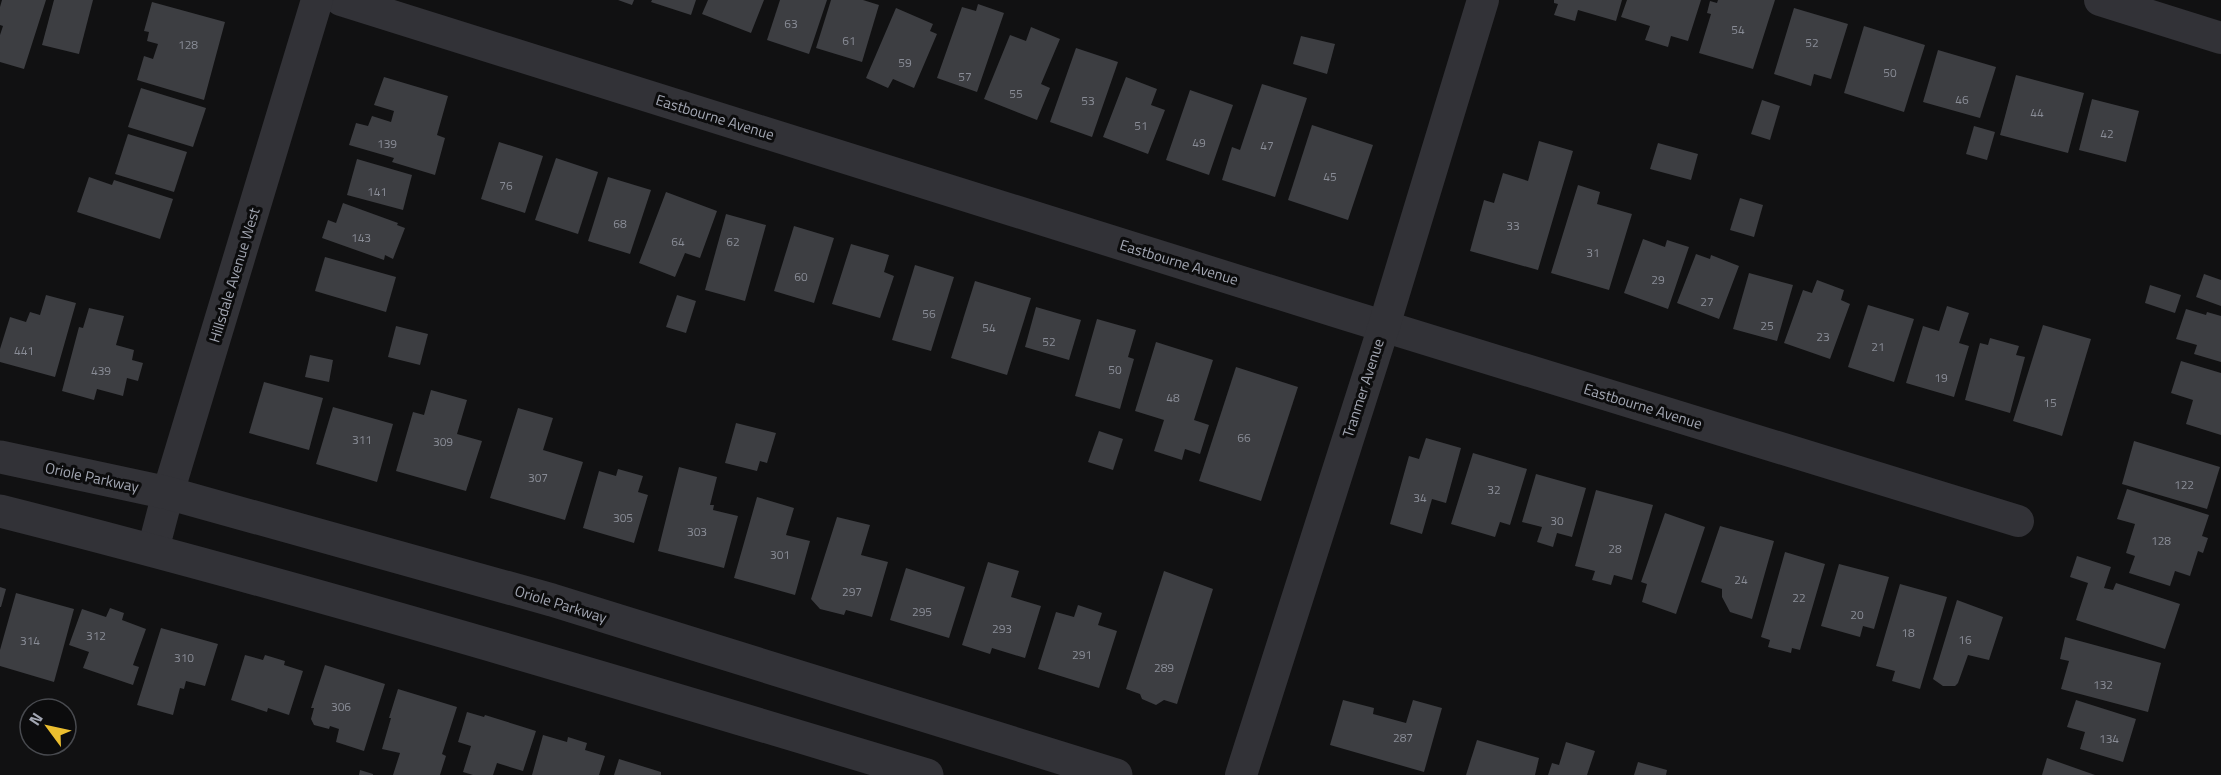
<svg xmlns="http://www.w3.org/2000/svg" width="2221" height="775" viewBox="0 0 2221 775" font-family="'Titillium Web',sans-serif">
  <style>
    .building { fill: #3d3e42 }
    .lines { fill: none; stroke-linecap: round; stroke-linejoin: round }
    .minor { stroke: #323237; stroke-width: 32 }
    .tertiary { stroke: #323237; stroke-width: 33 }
    .labels { text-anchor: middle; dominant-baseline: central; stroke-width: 6; stroke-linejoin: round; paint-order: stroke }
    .number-label { font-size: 12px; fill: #898c96 }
    .street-label { font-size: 15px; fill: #a2a6b2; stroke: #0c0c0d }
  </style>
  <rect width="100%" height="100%" fill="#111112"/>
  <g class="building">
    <polygon points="2,0 46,0 24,69 0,62 0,35 3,26 0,25 0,7"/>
    <polygon points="54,0 93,0 79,54 42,45"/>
    <polygon points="618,0 634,0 632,5"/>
    <polygon points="652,0 696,0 691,15 651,2"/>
    <polygon points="708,0 764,0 751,33 702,14"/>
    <polygon points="780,0 827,0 809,54 767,40"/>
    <polygon points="831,0 863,0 879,5 862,62 816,48"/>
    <polygon points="1554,0 1622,0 1616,21 1578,10 1575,21 1554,15 1558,4 1554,3"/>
    <polygon points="1627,0 1701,0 1688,41 1671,36 1668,47 1645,40 1650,26 1621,17"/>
    <polygon points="1718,0 1775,0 1753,69 1699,53 1711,14 1707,13 1710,1 1717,3"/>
    <polygon points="152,2 225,22 204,100 137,80 144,56 153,59 158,44 147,41 149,32 144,31"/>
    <polygon points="978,4 1004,13 977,92 937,78 962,7 976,11"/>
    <polygon points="896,8 933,24 930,31 937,34 914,88 893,79 888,88 866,78"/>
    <polygon points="1794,8 1848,24 1831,79 1814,74 1811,86 1774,74"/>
    <polygon points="1864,26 1925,45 1904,112 1844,93"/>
    <polygon points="1031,27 1060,39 1041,84 1050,88 1037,120 984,99 1010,35 1026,41"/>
    <polygon points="1301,36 1335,44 1327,74 1293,64"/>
    <polygon points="1076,48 1118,62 1092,137 1050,122"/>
    <polygon points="1938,50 1996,67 1980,118 1923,102"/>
    <polygon points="2016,75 2084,93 2068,153 2000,135"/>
    <polygon points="384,77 448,96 437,135 445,138 435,175 392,162 394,158 349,145 356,123 368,126 372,116 391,122 394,111 374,105"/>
    <polygon points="1126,77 1157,89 1151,105 1165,110 1148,154 1103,137"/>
    <polygon points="1262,84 1307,98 1275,197 1222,180 1232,147 1240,150"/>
    <polygon points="141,88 206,108 193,147 128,127"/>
    <polygon points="1190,90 1233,105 1209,175 1166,160"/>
    <polygon points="2092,99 2139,111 2126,162 2079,150"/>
    <polygon points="1762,100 1780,106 1770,140 1751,134"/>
    <polygon points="1312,125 1373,145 1348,220 1288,200"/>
    <polygon points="1974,126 1995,132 1987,160 1966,154"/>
    <polygon points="128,134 187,152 174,192 115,174"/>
    <polygon points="1539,141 1573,151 1538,270 1470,251 1484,200 1494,203 1503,173 1528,181"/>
    <polygon points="499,142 543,156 525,213 481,199"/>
    <polygon points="1658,143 1698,154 1691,180 1650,169"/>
    <polygon points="556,158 598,172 578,234 535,220"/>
    <polygon points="357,159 412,175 403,210 347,195"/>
    <polygon points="89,177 112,185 114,180 173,199 160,239 77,212"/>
    <polygon points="608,177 651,190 630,254 588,241"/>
    <polygon points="1578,185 1600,192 1597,204 1632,214 1609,290 1551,273"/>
    <polygon points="666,192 717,211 700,258 685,253 675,277 639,263"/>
    <polygon points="1740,198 1763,205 1754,237 1730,230"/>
    <polygon points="343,203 398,223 397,225 405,228 393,259 385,255 384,260 322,238 328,220 336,223"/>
    <polygon points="726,214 766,225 745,301 705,290"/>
    <polygon points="794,226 834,238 814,303 774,291"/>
    <polygon points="1643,239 1665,247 1667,240 1689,247 1668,309 1624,293"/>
    <polygon points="851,244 889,255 884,272 894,276 880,318 832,304"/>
    <polygon points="1696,254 1710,259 1711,255 1739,266 1719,319 1677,303"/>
    <polygon points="325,257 396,277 386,312 315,291"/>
    <polygon points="915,265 954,277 931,351 892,340"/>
    <polygon points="1749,273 1793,285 1777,341 1733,329"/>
    <polygon points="2204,274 2221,280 2221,306 2196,297"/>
    <polygon points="1817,280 1844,290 1841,300 1850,304 1830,359 1784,343 1803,290 1812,293"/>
    <polygon points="975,281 1031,298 1007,375 951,358"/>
    <polygon points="2150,285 2181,295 2175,313 2145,303"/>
    <polygon points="46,295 76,303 55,377 0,362 0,349 10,317 26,322 30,312 40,315"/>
    <polygon points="677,295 696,301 686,333 666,327"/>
    <polygon points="1868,305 1914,319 1894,382 1848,367"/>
    <polygon points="1947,306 1969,313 1959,343 1969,346 1954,397 1906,383 1923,326 1939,331"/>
    <polygon points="1036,307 1081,320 1069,360 1025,347"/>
    <polygon points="89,308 124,316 116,345 134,350 132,360 143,363 138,381 127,378 123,396 97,389 94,400 62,391 79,327 83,328"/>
    <polygon points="2186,309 2206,315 2207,312 2221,316 2221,362 2194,354 2197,345 2176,339"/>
    <polygon points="1097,319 1136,330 1128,357 1134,359 1120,409 1075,396"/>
    <polygon points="2043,325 2091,339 2062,436 2013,421"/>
    <polygon points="396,326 428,334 420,365 388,357"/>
    <polygon points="1990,338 2019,346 2016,355 2025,357 2010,413 1965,400 1980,343 1988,345"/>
    <polygon points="1156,342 1213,360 1194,420 1209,425 1200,454 1185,449 1182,460 1154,451 1164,420 1135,411"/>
    <polygon points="310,355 333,360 329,382 305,377"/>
    <polygon points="2181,361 2221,373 2221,435 2186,424 2193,400 2171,393"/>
    <polygon points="1236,367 1298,387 1261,501 1199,481"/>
    <polygon points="264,382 323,398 309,450 249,433"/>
    <polygon points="431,390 467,400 457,434 482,441 466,491 396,471 413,412 424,415"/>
    <polygon points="333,407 393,424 377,482 316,464"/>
    <polygon points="518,408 553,418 543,450 583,462 565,520 490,498"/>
    <polygon points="736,423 776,433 767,463 760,461 757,471 725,463"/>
    <polygon points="1099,431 1123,439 1113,470 1088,462"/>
    <polygon points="1426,438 1461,448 1446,503 1432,499 1422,534 1390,524 1409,456 1419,459"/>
    <polygon points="2134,441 2220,467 2207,509 2122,484"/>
    <polygon points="1473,453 1527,469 1510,525 1500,522 1495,537 1451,524"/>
    <polygon points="679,467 717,477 710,505 714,505 713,510 738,516 724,568 658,551"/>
    <polygon points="618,469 643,476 638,492 648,495 634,543 583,528 599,471 616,476"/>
    <polygon points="1536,474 1586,488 1572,537 1557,533 1553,547 1537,542 1542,527 1522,522"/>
    <polygon points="2127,489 2209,515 2202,536 2208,538 2203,553 2198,551 2190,576 2175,571 2170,586 2129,573 2135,556 2126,553 2135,524 2117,519"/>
    <polygon points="1596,490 1653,505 1632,580 1614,575 1611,585 1592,580 1595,571 1575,566"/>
    <polygon points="757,497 794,508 786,535 810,541 795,595 734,578"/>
    <polygon points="1665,513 1705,527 1676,614 1642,602 1647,584 1641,582"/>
    <polygon points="837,517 870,525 861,555 888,562 872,617 846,610 844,615 820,609 811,599"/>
    <polygon points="1720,526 1774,541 1752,619 1730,612 1722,597 1722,589 1701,582"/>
    <polygon points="1785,552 1825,564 1800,650 1792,648 1791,653 1768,647 1770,640 1761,637"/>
    <polygon points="2077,556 2111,567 2104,588 2113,590 2116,583 2180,604 2165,649 2076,620 2088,583 2070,577"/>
    <polygon points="988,562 1019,571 1011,597 1041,606 1025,658 992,648 990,654 962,645"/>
    <polygon points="1839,564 1889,577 1874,629 1863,626 1860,637 1821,626"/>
    <polygon points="906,568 965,587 949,638 890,620"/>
    <polygon points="1164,571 1213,589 1177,704 1164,700 1156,705 1142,699 1140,694 1126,689"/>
    <polygon points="1900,584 1947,597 1920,689 1892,681 1895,671 1876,666"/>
    <polygon points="0,587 6,589 1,607 0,607"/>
    <polygon points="16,593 74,609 54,682 0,666 0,650"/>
    <polygon points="1957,600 2003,617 1989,660 1968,655 1958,683 1955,686 1943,686 1933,679"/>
    <polygon points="1078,605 1102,613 1098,625 1117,631 1099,688 1038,669 1056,612 1074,617"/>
    <polygon points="110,608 124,613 122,620 146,629 133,665 139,667 133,685 83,668 89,652 69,645 82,609 106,617"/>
    <polygon points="161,628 218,644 205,686 186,681 184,689 180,688 173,715 137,705"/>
    <polygon points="2065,637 2161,663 2148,712 2061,689 2069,661 2060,659"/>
    <polygon points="245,655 263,660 265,655 285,661 284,665 303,671 289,715 268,708 267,712 231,700"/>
    <polygon points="325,665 385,684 364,751 336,742 339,729 330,726 329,729 314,725 311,719 314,708 311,708"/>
    <polygon points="398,689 457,707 442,754 446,756 440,775 393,775 400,753 382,749 391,718 389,718"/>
    <polygon points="1343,700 1374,708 1373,714 1406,723 1413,700 1442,708 1424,772 1330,745"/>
    <polygon points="2076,700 2136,719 2123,762 2080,749 2085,732 2067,727"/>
    <polygon points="467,712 484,717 485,715 536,731 523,771 497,763 493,775 473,775 463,772 471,746 458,742"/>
    <polygon points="543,735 567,742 568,737 587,743 585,750 605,756 599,775 532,775"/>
    <polygon points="1477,740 1539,758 1535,775 1466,775"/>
    <polygon points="1566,742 1595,751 1587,775 1548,775 1552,763 1559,765"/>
    <polygon points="2047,758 2095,775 2042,775"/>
    <polygon points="619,759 661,772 661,775 614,775"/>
    <polygon points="1638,762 1667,770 1666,775 1634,775"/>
    <polygon points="360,770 373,774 373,775 359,775"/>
  </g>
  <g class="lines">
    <g class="minor">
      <polyline points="341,0 1344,314 2018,521"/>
      <polyline points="2100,0 2221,38"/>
      <polyline points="153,550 168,493 317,0"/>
      <polyline points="1241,775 1384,326 1483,0"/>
    </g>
    <g class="tertiary">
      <polyline points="0,457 168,493 552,600 1116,775"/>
      <path d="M 0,511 C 312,590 619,682 927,775"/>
    </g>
  </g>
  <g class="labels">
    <g class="number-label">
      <text x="791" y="23">63</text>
      <text x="1738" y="29">54</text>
      <text x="849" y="40">61</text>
      <text x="1812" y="42">52</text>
      <text x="188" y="44">128</text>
      <text x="905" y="62">59</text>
      <text x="1890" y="72">50</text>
      <text x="965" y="76">57</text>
      <text x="1016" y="93">55</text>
      <text x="1962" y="99">46</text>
      <text x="1088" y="100">53</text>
      <text x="2037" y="112">44</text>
      <text x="1141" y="125">51</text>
      <text x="2107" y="133">42</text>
      <text x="1199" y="142">49</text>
      <text x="387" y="143">139</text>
      <text x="1267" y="145">47</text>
      <text x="1330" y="176">45</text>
      <text x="506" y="185">76</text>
      <text x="377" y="191">141</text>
      <text x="620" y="223">68</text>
      <text x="1513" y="225">33</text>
      <text x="361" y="237">143</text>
      <text x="678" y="241">64</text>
      <text x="733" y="241">62</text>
      <text x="1593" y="252">31</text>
      <text x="801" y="276">60</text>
      <text x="1658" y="279">29</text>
      <text x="1707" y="301">27</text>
      <text x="929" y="313">56</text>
      <text x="1767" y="325">25</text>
      <text x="989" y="327">54</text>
      <text x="1823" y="336">23</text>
      <text x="1049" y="341">52</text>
      <text x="1878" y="346">21</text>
      <text x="24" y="350">441</text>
      <text x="1115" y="369">50</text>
      <text x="101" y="370">439</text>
      <text x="1941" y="377">19</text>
      <text x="1173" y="397">48</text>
      <text x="2050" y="402">15</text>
      <text x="1244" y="437">66</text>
      <text x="362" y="439">311</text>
      <text x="443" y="441">309</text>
      <text x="538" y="477">307</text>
      <text x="2184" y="484">122</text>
      <text x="1494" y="489">32</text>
      <text x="1420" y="497">34</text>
      <text x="623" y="517">305</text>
      <text x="1557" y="520">30</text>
      <text x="697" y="531">303</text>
      <text x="2161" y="540">128</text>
      <text x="1615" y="548">28</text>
      <text x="780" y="554">301</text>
      <text x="1741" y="579">24</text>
      <text x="852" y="591">297</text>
      <text x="1799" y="597">22</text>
      <text x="922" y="611">295</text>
      <text x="1857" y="614">20</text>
      <text x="1002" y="628">293</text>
      <text x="1908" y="632">18</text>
      <text x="96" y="635">312</text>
      <text x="1965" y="639">16</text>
      <text x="30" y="640">314</text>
      <text x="1082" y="654">291</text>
      <text x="184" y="657">310</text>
      <text x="1164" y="667">289</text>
      <text x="2103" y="684">132</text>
      <text x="341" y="706">306</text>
      <text x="1403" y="737">287</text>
      <text x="2109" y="738">134</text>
    </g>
    <g class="street-label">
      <text transform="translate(715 117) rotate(17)">Eastbourne Avenue</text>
      <text transform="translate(1179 262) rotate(17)">Eastbourne Avenue</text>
      <text transform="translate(234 275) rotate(-73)">Hillsdale Avenue West</text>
      <text transform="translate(1363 388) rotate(-72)">Tranmer Avenue</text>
      <text transform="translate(1643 406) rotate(17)">Eastbourne Avenue</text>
      <text transform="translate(92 477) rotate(12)">Oriole Parkway</text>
      <text transform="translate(561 604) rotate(17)">Oriole Parkway</text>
    </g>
  </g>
  <g transform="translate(48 727) rotate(303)"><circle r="28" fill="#0c0c0d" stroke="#484a4f" stroke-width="1.5"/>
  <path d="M0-4.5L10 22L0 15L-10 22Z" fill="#ecbf2f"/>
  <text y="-9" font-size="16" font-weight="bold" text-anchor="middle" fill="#a2a6b2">N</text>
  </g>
</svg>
